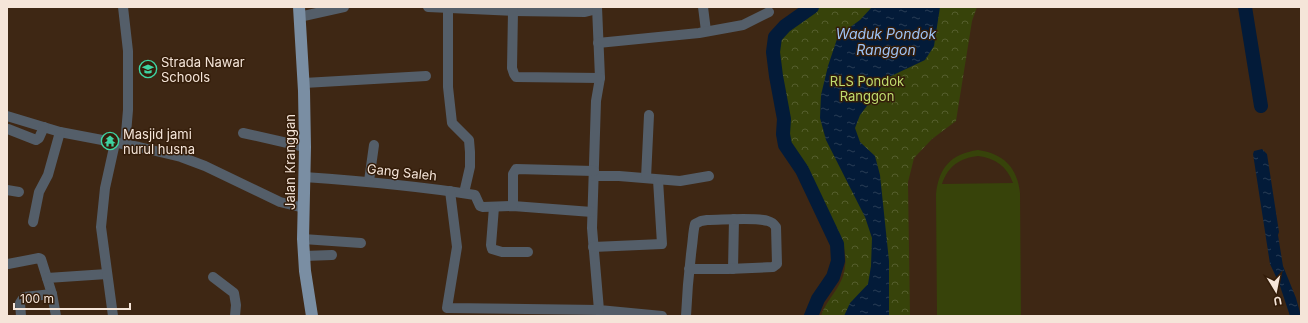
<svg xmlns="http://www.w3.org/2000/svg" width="1308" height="323" viewBox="0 0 1308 323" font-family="Inter,sans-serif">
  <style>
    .park { fill: url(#park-crowns) }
    .pitch { fill: #37430a; fill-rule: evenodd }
    .water { fill: url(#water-ripples) }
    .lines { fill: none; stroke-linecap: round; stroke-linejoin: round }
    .river { stroke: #031b39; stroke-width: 14 }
    .minor { stroke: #545e69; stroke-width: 10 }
    .major { stroke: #7a8ea3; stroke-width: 12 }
    .labels { text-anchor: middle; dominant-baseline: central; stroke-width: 3; stroke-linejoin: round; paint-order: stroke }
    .poi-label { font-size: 13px; fill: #f5e5d9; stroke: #341d0a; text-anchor: start }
    .park-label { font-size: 13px; fill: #bfdc6f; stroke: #341d0a }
    .street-label { font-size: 13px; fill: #f5e5d9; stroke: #341d0a }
    .water-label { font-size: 14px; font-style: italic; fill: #9ec4f7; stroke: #341d0a }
  </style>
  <defs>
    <pattern id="park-crowns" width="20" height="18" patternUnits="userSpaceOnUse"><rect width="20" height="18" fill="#37430a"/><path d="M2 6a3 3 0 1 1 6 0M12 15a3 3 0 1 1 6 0" fill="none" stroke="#555e2d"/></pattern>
    <pattern id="water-ripples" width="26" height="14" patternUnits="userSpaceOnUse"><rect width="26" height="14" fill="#031b39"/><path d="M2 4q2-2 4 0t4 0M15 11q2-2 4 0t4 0" fill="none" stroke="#283c55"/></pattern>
  </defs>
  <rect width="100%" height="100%" fill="#3e2714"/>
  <path class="park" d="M 818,7 L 977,7 L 972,21 L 956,121 L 932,139 L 914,158 L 908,182 L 910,316 L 821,316 C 827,298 843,287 845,267 C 849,241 829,216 817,194 C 808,178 799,162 790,146 L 787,139 L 788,115 L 779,70 L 777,53 L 779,39 L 788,29 Z"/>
  <path class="pitch" d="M 978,150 C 1004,154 1017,167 1020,193 L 1021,316 L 937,316 L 936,194 C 939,167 951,154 978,150 ZM 978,156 C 995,158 1007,166 1013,183 L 942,184 C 948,166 960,158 978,156 Z"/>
  <g class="water">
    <polygon points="872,7 940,7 934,46 925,60 889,77 860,115 855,128 860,142 875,156 880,175 889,261 889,316 844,316 850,303 868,284 871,266 872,238 865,217 826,140 820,118 821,95 828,66 838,36 860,20"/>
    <polygon points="1262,149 1267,154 1279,232 1278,235 1283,266 1296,298 1301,316 1290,316 1279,283 1270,264 1253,154 1254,151"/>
  </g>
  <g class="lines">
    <g class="river">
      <polyline points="1245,7 1261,106"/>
      <polyline points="811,316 818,299 833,277 838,261 837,244 802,170 785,145 783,134 784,119 776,76 773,52 775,37 785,26 812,7"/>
    </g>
    <g class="minor">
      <polyline points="123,7 128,51 128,110 125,145"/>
      <polyline points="428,7 513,11 585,12 597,9"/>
      <polyline points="448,7 448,87 452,123 469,140 470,152 470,167 464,193"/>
      <polyline points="597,7 600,78 596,101 592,228 599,310 662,316"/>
      <polyline points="703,7 706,31"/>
      <polyline points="513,11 512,68 514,74 516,77 600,78"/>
      <polyline points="299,17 344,7"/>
      <polyline points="598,43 699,33 743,25 769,12"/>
      <polyline points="304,83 426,76"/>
      <polyline points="7,116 60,132 139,147 181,157 205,166 280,202 304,208"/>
      <polyline points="8,129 36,140 39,138 44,127"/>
      <polyline points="243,133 305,147"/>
      <polyline points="594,176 619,176 680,181 709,176"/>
      <path d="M 304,177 C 362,181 418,186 475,195 L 480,206 L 483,207 L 513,206 L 592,212"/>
      <polyline points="646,178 649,115"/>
      <polyline points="369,181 374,145"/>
      <polyline points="7,190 19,192"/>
      <polyline points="450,191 457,247 447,308 599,310"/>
      <polyline points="513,206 513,174 516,169 594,171"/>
      <polyline points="494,207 491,245 492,249 502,252 528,252"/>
      <polyline points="33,222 39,192 48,175 60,132"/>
      <polyline points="303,239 361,243"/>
      <polyline points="593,247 662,244 658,180"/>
      <polyline points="304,256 332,255"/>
      <polyline points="8,264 39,258 41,259 52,294 56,316"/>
      <polyline points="733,269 734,219"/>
      <polyline points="213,277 234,293 236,305 235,316"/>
      <polyline points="47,278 107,274"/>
      <polyline points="21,316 20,303 24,297 52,294"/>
      <polyline points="113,316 101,227 105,188 115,143"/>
      <path d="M 686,316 C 687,293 689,270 692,246 C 693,239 693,232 695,224 L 701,221 L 707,220 C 722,220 755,217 768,221 C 772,222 774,224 776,227 L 777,264 L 773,267 L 728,269 L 689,269"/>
    </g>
    <polyline class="major" points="299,7 304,91 305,147 303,239 305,271 312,316"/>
  </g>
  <defs>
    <symbol id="school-ring" viewBox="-11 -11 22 22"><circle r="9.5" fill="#341d0a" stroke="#3ed4a2" stroke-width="1.5"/><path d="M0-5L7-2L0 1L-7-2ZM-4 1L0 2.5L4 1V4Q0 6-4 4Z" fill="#3ed4a2"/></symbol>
    <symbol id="temple-ring" viewBox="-11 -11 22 22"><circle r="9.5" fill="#341d0a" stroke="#3ed4a2" stroke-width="1.5"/><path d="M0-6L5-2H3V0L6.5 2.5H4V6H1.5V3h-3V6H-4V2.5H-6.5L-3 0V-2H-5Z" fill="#3ed4a2"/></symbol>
  </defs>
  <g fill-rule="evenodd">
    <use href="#school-ring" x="138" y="59" width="20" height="20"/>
    <use href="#temple-ring" x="100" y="131" width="20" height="20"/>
  </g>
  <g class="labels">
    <g class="poi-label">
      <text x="161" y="62">Strada Nawar<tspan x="161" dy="15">Schools</tspan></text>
      <text x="123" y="134">Masjid jami<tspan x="123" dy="15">nurul husna</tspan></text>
    </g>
    <g class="park-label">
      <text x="867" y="81">RLS Pondok<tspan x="867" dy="15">Ranggon</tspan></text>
    </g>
    <g class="street-label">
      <text transform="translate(290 162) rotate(-90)">Jalan Kranggan</text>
      <text transform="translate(402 172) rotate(6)">Gang Saleh</text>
    </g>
    <g class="water-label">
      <text x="886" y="33">Waduk Pondok<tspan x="886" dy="16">Ranggon</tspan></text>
    </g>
  </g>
  <rect width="1308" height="323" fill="none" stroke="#f5e5d9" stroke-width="16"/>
  <g transform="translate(1276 291) rotate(170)" stroke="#341d0a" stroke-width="3" paint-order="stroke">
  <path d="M0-3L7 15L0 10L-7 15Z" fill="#f5e5d9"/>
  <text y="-6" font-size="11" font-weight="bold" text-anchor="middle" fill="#f5e5d9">U</text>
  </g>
  <path d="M14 303v6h116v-6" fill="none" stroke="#f5e5d9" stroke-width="2"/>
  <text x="20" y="303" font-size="12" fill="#f5e5d9" stroke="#341d0a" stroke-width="3" paint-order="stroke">100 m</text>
</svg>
